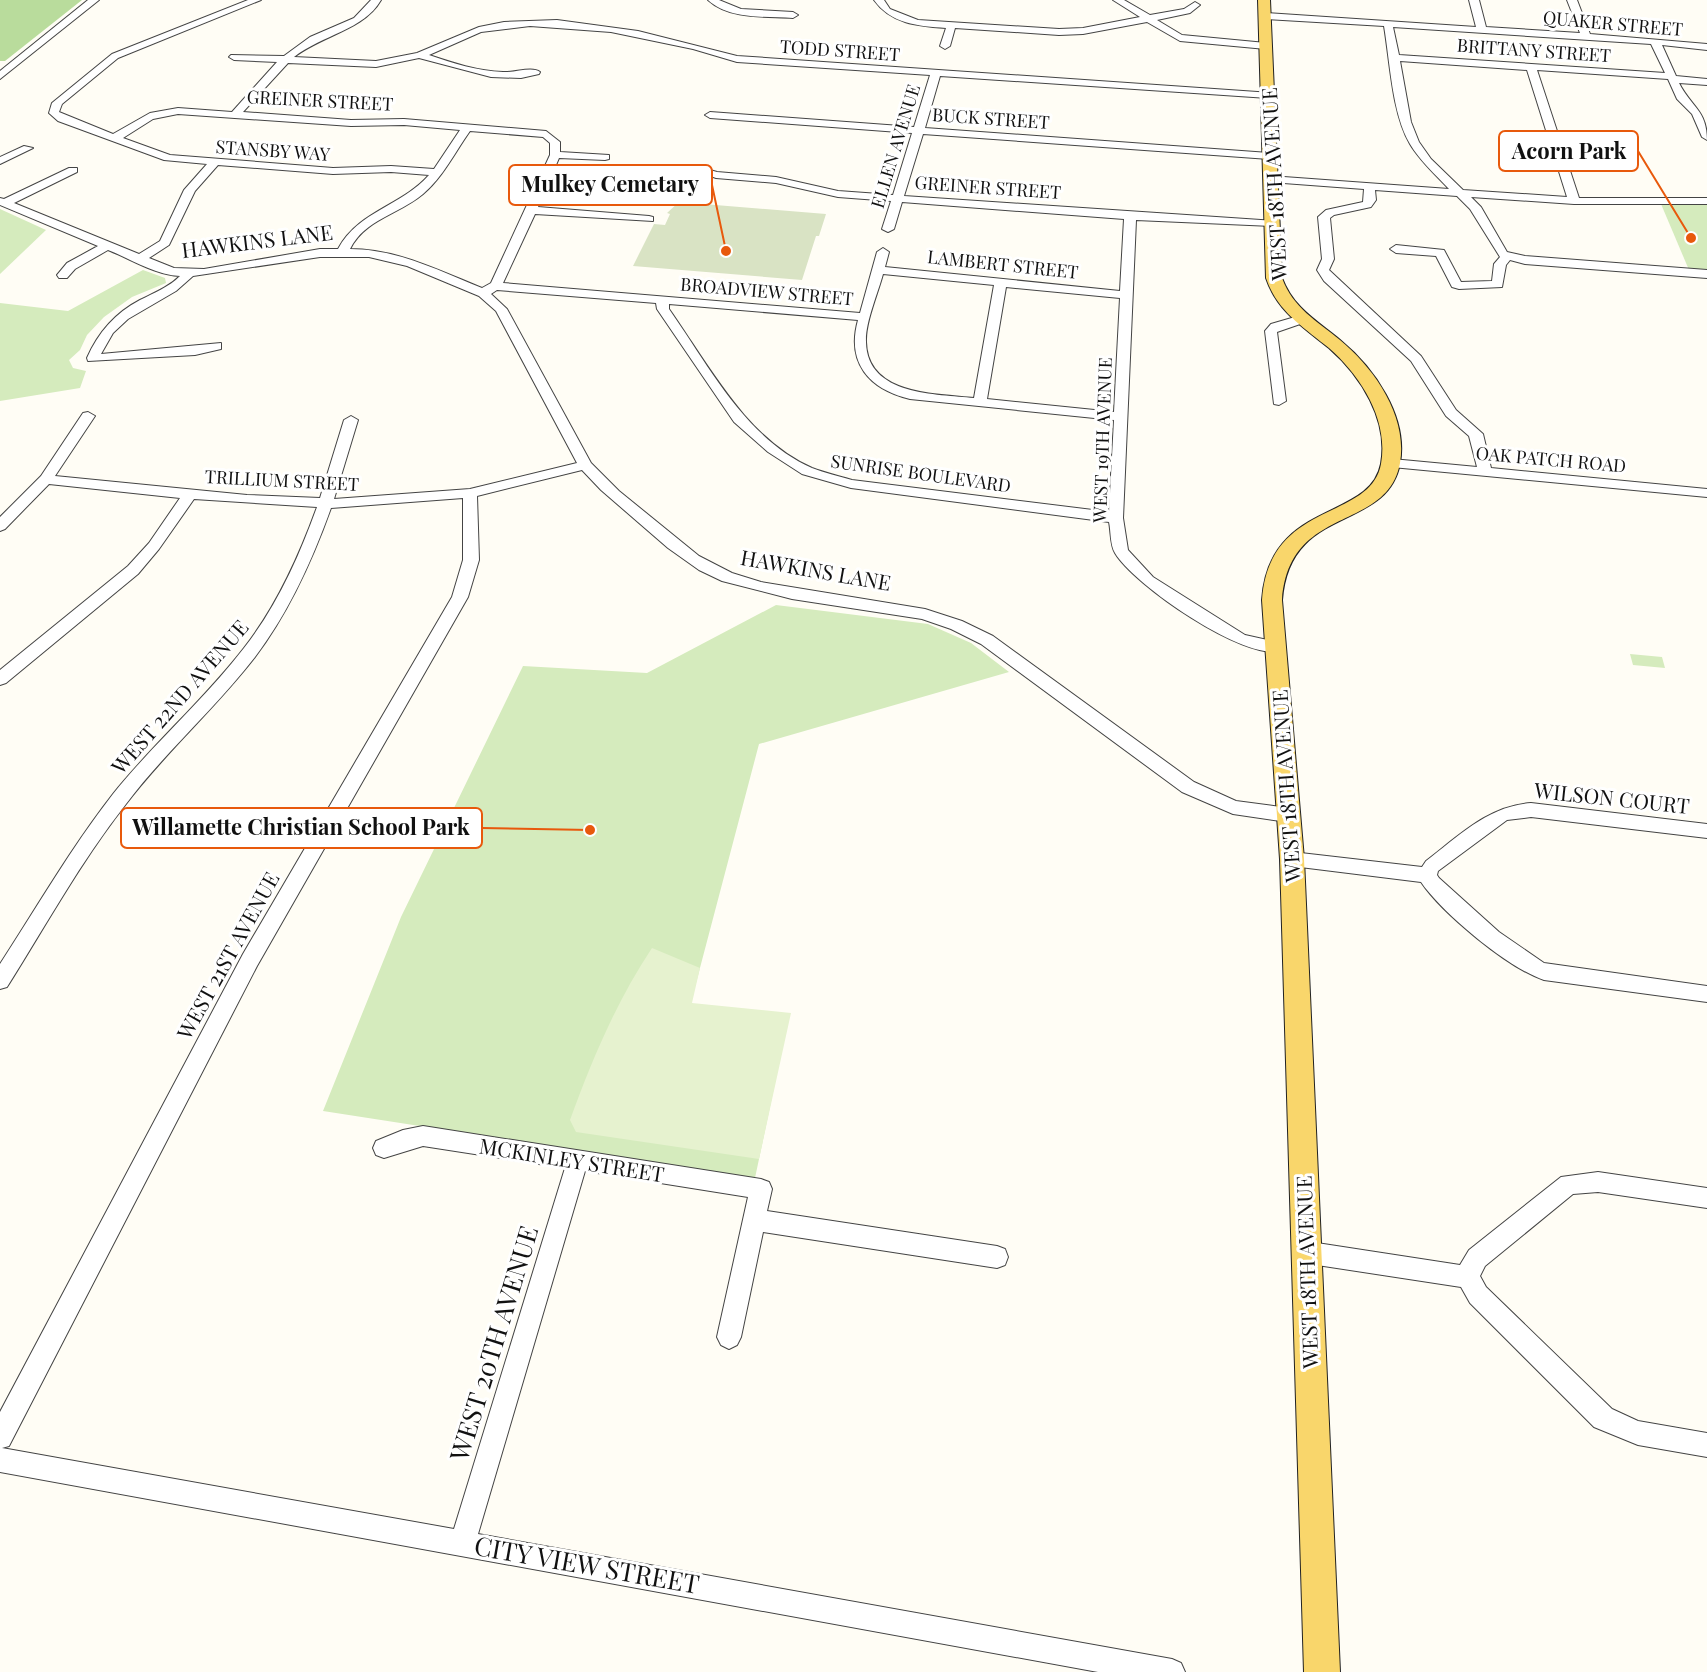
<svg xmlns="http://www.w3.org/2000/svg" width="1707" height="1672" viewBox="0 0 1707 1672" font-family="'Playfair Display',serif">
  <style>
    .green { fill: #d5ebbd }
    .forest { fill: #b9dc9c }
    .cemetery { fill: #d9e3c4 }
    .pitch { fill: #e6f2cf }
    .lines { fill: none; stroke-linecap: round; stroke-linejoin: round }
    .minor-casing { stroke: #444; stroke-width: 2 }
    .major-casing { stroke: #222; stroke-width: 2 }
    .minor { fill: #fff; fill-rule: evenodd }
    .major { fill: #f9d66b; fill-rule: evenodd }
    .labels { text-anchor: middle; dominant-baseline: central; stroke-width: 6; stroke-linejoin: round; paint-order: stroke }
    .far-street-label { font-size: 18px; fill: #111; stroke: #fff }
    .street-label { font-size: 21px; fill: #111; stroke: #fff }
    .near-street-label { font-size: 26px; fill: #111; stroke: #fff }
    .leader { fill: none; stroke: #e8590c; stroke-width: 2 }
    .callout-dot { fill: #e8590c; stroke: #fff; stroke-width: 2 }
    .callout { fill: #fff; stroke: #e8590c; stroke-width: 2 }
    .callout-label { font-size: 22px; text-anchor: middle; font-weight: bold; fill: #111 }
  </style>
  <rect width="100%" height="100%" fill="#fffdf5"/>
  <g class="green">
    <polygon points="1661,204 1707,205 1707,271 1689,270"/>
    <polygon points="0,209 46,230 0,274"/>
    <polygon points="143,270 165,278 166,283 132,297 104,317 87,335 80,350 69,360 73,368 86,371 80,388 0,401 0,303 68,311"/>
    <polygon points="776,605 928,624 971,643 1009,672 759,744 691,1002 776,1078 755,1178 323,1111 401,917 523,666 647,673"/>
    <polygon points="1630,654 1662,657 1665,668 1633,665"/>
  </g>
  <polygon class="forest" points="0,0 82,0 5,61 0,61"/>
  <polygon class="cemetery" points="679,202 826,214 819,236 816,236 802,280 633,266 654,224 665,225 670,214 667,213"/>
  <path class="pitch" d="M 652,948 L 700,968 L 692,1003 L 791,1013 L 759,1159 L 576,1132 L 570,1120 C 592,1060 616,1002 652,948 Z"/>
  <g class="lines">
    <defs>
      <g id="minor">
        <polygon points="88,0 99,0 0,79 0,71"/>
        <path d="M 248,0 L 261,0 L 118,58 L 62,104 L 59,112 L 113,134 L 150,113 L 178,108 L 232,112 L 277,62 L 234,60 L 229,57 L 231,55 L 284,56 L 310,37 L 354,18 L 371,0 L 381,0 C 364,30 322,35 294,57 L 376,61 L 417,53 L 479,27 L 504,22 L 557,20 L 638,31 L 737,56 L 1272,93 L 1273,95 L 1268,98 L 940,76 L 925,128 L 1269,153 L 1274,156 L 1269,159 L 923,134 L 904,196 L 1276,221 L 1276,225 L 1272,226 L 1136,220 L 1123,518 L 1128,550 L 1153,577 L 1245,635 L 1281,643 L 1283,647 L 1281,651 C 1244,661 1134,585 1115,553 C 1110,545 1111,531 1109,522 L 851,488 L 802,474 L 768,452 L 734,422 L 657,309 L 656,303 L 497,290 L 491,294 L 507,309 L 591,463 L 619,491 L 699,556 L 732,573 L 761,582 L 925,609 L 962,621 L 993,636 L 1194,782 L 1236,801 L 1288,808 L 1294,810 L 1297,815 L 1294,820 L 1288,822 L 1233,814 L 1182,792 L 981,644 L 951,629 L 922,619 L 792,599 L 722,581 L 699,570 L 668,548 L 601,490 L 582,470 L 477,496 L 479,560 L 468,597 L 257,966 L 9,1446 L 2,1448 L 454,1529 L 565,1168 L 423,1146 L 384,1158 L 376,1155 L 373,1148 L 376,1141 L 403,1130 L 423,1126 L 761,1179 L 769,1182 L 772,1189 L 767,1211 L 997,1246 L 1005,1249 L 1008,1257 L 1005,1265 L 997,1268 L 763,1232 L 741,1337 L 737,1345 L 729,1349 L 721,1345 L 717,1337 L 748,1197 L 585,1171 L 478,1534 L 1172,1659 L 1181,1663 L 1185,1672 L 1098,1672 L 0,1472 L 0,1412 L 243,954 L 452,597 L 463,560 L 463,498 L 331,508 C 312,561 289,612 255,657 C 215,709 165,752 126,804 C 81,861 46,925 7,987 L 0,989 L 0,964 C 37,907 71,848 113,794 C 154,743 204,700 244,648 C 277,606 299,557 317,507 L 194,499 L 159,549 L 138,574 L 6,683 L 0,685 L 0,670 L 128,566 L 149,543 L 180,498 L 49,484 L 5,529 L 0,531 L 0,517 L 41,476 L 83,413 L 88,412 L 95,416 L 55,476 L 247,495 L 320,498 L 344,420 L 351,416 L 358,420 L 334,499 L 470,489 L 577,463 L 496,311 L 479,296 L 407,266 L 369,257 L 320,257 L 193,276 L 176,291 L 128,319 L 113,333 L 101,354 L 221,343 L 221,349 L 195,355 L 88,361 L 87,358 C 98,333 115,313 140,300 C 154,293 169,287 180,276 C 155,275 131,259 108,250 L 75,269 L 67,278 L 59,278 L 57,275 L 67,263 L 98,246 L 0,205 L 0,198 L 4,199 L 69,168 L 77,168 L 77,172 L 14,203 L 139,254 L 160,241 L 184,190 L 207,164 L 164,160 L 58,121 L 49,113 L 52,103 L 112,54 ZM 530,26 L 611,32 L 693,49 L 737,62 L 930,75 L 914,127 L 710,112 L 705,115 L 710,118 L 912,133 L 893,195 L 838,191 L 776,177 L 717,172 L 703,168 L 697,171 L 716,178 L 776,183 L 838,197 L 891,201 L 882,229 L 888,232 L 894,229 L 902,202 L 1124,219 L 1120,291 L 885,267 L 889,252 L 883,248 L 877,252 L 860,313 L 503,283 L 535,214 L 653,221 L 653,217 L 649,216 L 538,207 L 559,158 L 605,160 L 609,159 L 609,155 L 560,152 L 560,142 L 546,131 L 404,119 L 351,120 L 243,112 L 288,63 L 376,67 L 419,58 L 491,77 L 521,78 L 539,74 L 540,72 C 532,66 514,73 503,72 C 477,71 453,63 429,55 L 481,32 ZM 178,114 L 351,126 L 404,125 L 460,130 L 434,169 L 391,166 L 333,168 L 170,155 L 123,138 L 153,119 ZM 470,131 L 543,137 L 550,143 L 550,155 L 491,283 L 482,288 C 440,271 397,249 350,249 C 365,219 398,215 423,194 C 443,177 455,152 470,131 ZM 218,165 L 333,174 L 391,172 L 429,175 C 402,206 358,211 338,249 L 320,249 L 204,269 L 174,268 L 149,258 L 169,245 L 195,191 ZM 883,274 L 994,285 L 974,398 C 937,394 867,396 866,342 C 865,323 878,293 883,274 ZM 1006,287 L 1120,298 L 1114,412 L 987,399 ZM 669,304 L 858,320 C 846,363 869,389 910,399 L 1114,420 L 1109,512 L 852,480 C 839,476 825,473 812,468 C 746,439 709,366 669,309 Z"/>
        <path d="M 708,0 L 719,0 L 741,9 L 793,12 L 798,15 L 793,18 C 766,16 730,20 708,0 Z"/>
        <path d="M 874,0 L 884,0 L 890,9 L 918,20 L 1059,29 L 1083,28 L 1140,17 L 1113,0 L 1124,0 L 1150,15 L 1184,9 L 1195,2 L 1200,5 L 1190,13 L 1157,20 L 1182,35 L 1266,43 L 1271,46 L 1266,49 L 1180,41 L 1147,22 L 1083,34 L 1059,35 L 955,28 L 950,46 L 945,49 L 940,46 L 946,28 C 918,26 891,24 874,0 Z"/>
        <path d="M 1469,0 L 1479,0 L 1486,27 L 1580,33 L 1567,0 L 1577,0 L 1590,34 L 1707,44 L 1707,50 L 1662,45 L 1676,76 L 1707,79 L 1707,85 L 1679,83 C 1691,107 1707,110 1707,140 L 1702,137 L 1692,114 L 1677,99 L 1668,79 L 1537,70 L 1579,198 L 1707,198 L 1707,204 L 1574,204 L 1471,197 L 1481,207 L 1507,252 L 1525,256 L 1707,270 L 1707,278 L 1525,264 L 1510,260 L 1506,265 L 1502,287 L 1459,289 L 1452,287 L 1436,256 L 1396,253 L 1390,249 L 1396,245 L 1444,250 L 1461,282 L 1492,281 L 1494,264 L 1500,257 L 1470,209 L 1457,196 L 1375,190 L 1376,200 L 1371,207 L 1334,215 L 1330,218 L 1334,259 L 1329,270 L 1421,356 L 1456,410 L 1483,434 L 1491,468 L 1707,489 L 1707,497 L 1392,467 L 1385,463 L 1392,459 L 1477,467 L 1469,436 L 1446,416 L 1411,361 L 1324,281 L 1317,270 L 1322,259 L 1318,217 L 1326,210 L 1363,202 L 1364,189 L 1270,182 L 1264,179 L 1270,176 L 1449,189 C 1435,174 1420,161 1410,144 C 1392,114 1390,61 1384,26 L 1265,19 L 1260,16 L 1265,13 L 1476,27 ZM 1393,27 L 1651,44 L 1665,73 L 1399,55 ZM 1400,61 L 1527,70 L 1567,197 L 1463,190 L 1431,159 L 1419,142 L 1411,122 Z"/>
        <polygon points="24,146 33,148 0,164 0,157"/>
        <polygon points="1302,315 1306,316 1306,322 1277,332 1286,401 1279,405 1274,404 1265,331 1271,324"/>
        <path d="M 1531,803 L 1707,824 L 1707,838 L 1531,817 L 1507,820 L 1438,871 L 1437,875 L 1439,878 L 1499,932 L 1544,963 L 1707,986 L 1707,1002 L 1544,980 C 1508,968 1442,913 1421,882 L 1292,866 L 1286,864 L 1283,859 L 1286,854 L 1292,852 L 1422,867 L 1426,861 C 1459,836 1488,806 1531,803 Z"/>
        <polygon points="1598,1172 1707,1188 1707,1208 1598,1192 1573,1194 1485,1266 1480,1276 1486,1287 1612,1409 1638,1421 1707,1433 1707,1457 1638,1445 1594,1427 1470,1303 1461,1287 1304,1263 1296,1260 1293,1252 1296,1244 1304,1241 1460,1265 1469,1250 1561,1177"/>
      </g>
      <path id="major" d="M 1258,0 L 1270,0 L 1282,278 C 1293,308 1317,321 1340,340 C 1374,368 1408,416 1400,463 C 1387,533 1289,503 1282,600 L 1304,859 L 1340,1672 L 1304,1672 L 1280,859 L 1262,600 C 1269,499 1370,522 1381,464 C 1389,420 1361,376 1329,348 C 1303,327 1277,311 1266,278 Z"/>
    </defs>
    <use href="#minor" class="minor-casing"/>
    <use href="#major" class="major-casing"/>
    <use href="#minor" class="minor"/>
    <use href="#major" class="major"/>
  </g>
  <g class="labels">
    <g class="far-street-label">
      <text transform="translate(1613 23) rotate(5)">QUAKER STREET</text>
      <text transform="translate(840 50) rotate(4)">TODD STREET</text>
      <text transform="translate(1534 50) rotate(4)">BRITTANY STREET</text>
      <text transform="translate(320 100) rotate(3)">GREINER STREET</text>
      <text transform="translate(991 118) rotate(4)">BUCK STREET</text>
      <text transform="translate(895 146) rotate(-73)">ELLEN AVENUE</text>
      <text transform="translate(273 150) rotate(4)">STANSBY WAY</text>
      <text transform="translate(988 187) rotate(4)">GREINER STREET</text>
      <text transform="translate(1003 264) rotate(6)">LAMBERT STREET</text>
      <text transform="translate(767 291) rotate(5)">BROADVIEW STREET</text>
      <text transform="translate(1102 440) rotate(-88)">WEST 19TH AVENUE</text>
      <text transform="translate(1551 459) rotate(5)">OAK PATCH ROAD</text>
      <text transform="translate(921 473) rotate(8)">SUNRISE BOULEVARD</text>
      <text transform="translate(282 480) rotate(3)">TRILLIUM STREET</text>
    </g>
    <g class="street-label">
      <text transform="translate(1273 184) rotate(-93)">WEST 18TH AVENUE</text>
      <text transform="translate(257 240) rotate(-7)">HAWKINS LANE</text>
      <text transform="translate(816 569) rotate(10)">HAWKINS LANE</text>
      <text transform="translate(179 696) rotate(-49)">WEST 22ND AVENUE</text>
      <text transform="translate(1285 786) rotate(-94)">WEST 18TH AVENUE</text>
      <text transform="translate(1612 797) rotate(6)">WILSON COURT</text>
      <text transform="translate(227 955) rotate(-61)">WEST 21ST AVENUE</text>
      <text transform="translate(572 1159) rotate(9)">MCKINLEY STREET</text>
      <text transform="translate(1306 1272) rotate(-92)">WEST 18TH AVENUE</text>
    </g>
    <g class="near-street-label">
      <text transform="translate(493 1343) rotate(-73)">WEST 20TH AVENUE</text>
      <text transform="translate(587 1564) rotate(10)">CITY VIEW STREET</text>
    </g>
  </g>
  <path class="leader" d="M1691 238L1638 151M726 251L712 185M590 830L482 828"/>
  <g class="callout-dot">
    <circle cx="1691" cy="238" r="6"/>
    <circle cx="726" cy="251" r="6"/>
    <circle cx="590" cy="830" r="6"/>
  </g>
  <g class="callout">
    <rect x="1499" y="131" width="139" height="40" rx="6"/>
    <rect x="509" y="165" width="203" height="40" rx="6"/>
    <rect x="121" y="808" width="361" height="40" rx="6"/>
  </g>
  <g class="callout-label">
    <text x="1569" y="159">Acorn Park</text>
    <text x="610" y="192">Mulkey Cemetary</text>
    <text x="301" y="835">Willamette Christian School Park</text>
  </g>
</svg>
